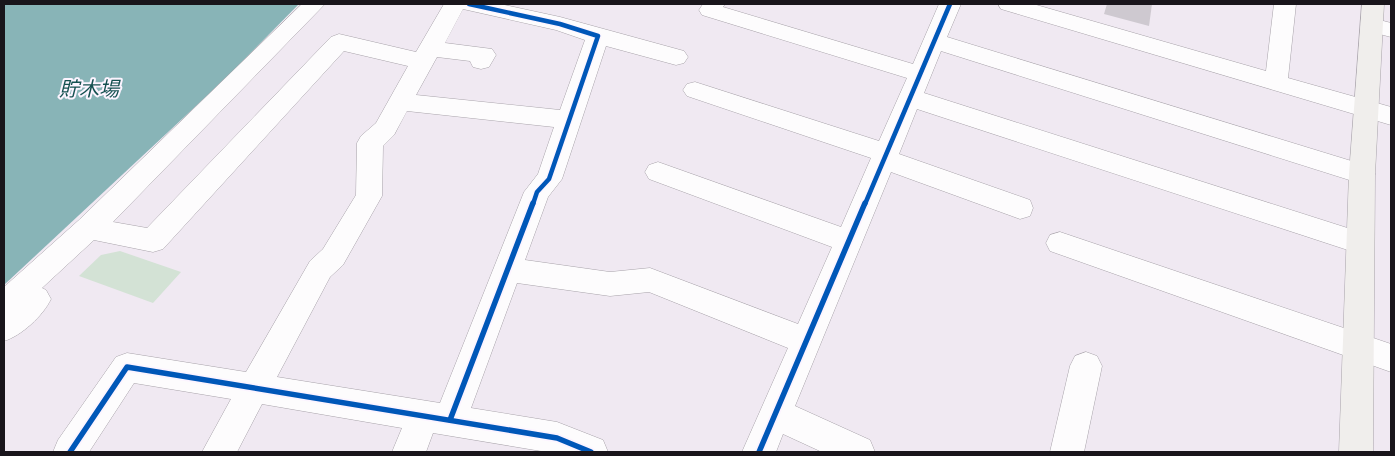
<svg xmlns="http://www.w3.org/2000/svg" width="1395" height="456" viewBox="0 0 1395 456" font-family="Signika,'Noto Sans JP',sans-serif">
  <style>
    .green { fill: #d3e2d5 }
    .water { fill: #88b4b7 }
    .building { fill: #cec9d0 }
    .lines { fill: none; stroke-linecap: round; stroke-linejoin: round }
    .street-casing { stroke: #a8a3aa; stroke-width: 1 }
    .secondary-casing { stroke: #a8a3aa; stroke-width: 1 }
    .street { fill: #fdfcfd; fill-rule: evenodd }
    .secondary { fill: #f0eeec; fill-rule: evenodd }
    .cycleway-far1-casing { stroke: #fcf4ff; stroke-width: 7 }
    .cycleway-casing { stroke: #fcf4ff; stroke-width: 9 }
    .cycleway-far1 { stroke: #0057b8; stroke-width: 4.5 }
    .cycleway { stroke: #0057b8; stroke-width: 5.5 }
    .labels { text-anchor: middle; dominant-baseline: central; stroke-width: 4; stroke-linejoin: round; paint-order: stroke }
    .water-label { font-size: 20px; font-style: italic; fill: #145050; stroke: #fcf4ff }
  </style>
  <rect width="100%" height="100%" fill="#f0e9f2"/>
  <polygon class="green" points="120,251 181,272 153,303 79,276 101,255"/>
  <polygon class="water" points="4,4 299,4 225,79 4,285"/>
  <polygon class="building" points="1107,4 1152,4 1149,26 1104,14"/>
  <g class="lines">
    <defs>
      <g id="street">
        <path d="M 302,4 L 325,4 L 113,222 L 147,228 L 331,37 L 339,34 L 416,52 L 444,4 L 500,4 L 560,17 L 684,51 L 688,57 L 684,63 L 676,65 L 606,46 L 562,179 L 548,197 L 525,260 L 610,272 L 650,268 L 798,324 L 832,247 L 649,179 L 645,172 L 649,165 L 658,162 L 841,227 L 871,158 L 687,96 L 683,90 L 687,84 L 695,82 L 879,141 L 907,78 L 702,15 L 699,10 L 703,4 L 725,4 L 723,7 L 913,64 L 939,4 L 961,4 L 947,37 L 1371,167 L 1375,174 L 1371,181 L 1362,184 L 941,51 L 924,93 L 1360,232 L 1370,235 L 1374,243 L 1370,251 L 1360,254 L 917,109 L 899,154 L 1030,200 L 1033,208 L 1030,216 L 1020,219 L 891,172 L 795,406 L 870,440 L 875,452 L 822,452 L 783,434 L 776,452 L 742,452 L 788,348 L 649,292 L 610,296 L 517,283 L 471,408 L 557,422 L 603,440 L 608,452 L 547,452 L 433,433 L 426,452 L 392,452 L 402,428 L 262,404 L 237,452 L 202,452 L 231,399 L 134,383 L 89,452 L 53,452 L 58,440 L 116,357 L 127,353 L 246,372 L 310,261 L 323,249 L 356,195 L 357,143 L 361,136 L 376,123 L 408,66 L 344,51 L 163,249 L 153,252 L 94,240 L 42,288 L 46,290 L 51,299 C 43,316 21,336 4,341 L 4,287 L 79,220 ZM 463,9 L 556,30 L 585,40 L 560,110 L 416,95 L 437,57 L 470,61 L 473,67 L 481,69 L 489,67 L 496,55 L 492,49 L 445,43 ZM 407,111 L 554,127 L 538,174 L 524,192 L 440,403 L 277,377 L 330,277 L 343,265 L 382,196 L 383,146 L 394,135 Z"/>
        <polygon points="998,4 1033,4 1266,71 1274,4 1296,4 1288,78 1391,107 1391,125 1001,9"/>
        <polygon points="1372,18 1391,23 1391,37 1364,30 1361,25 1364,20"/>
        <polygon points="1060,232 1391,344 1391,372 1050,251 1046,243 1050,235"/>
        <polygon points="1086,352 1097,356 1102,366 1084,452 1050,452 1070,366 1075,356"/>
      </g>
      <polygon id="secondary" points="1362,4 1384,4 1375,174 1373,452 1339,452 1349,174"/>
    </defs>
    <use href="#street" class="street-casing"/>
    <use href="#secondary" class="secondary-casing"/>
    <use href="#street" class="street"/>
    <use href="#secondary" class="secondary"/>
    <defs>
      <g id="cycleway-far1">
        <polyline points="469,4 560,24 598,36 549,179 537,192 533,204"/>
        <polyline points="865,204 950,4"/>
      </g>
      <g id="cycleway">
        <polyline points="450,420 533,203"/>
        <polyline points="70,452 127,367 557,438 591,452"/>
        <polyline points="759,452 865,203"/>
      </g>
    </defs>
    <use href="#cycleway-far1" class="cycleway-far1-casing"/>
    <use href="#cycleway" class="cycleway-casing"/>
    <use href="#cycleway-far1" class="cycleway-far1"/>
    <use href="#cycleway" class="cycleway"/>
  </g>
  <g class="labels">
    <g class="water-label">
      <text x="89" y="89">貯木場</text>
    </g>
  </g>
  <rect width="1395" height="456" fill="none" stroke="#19151b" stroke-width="10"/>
</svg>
